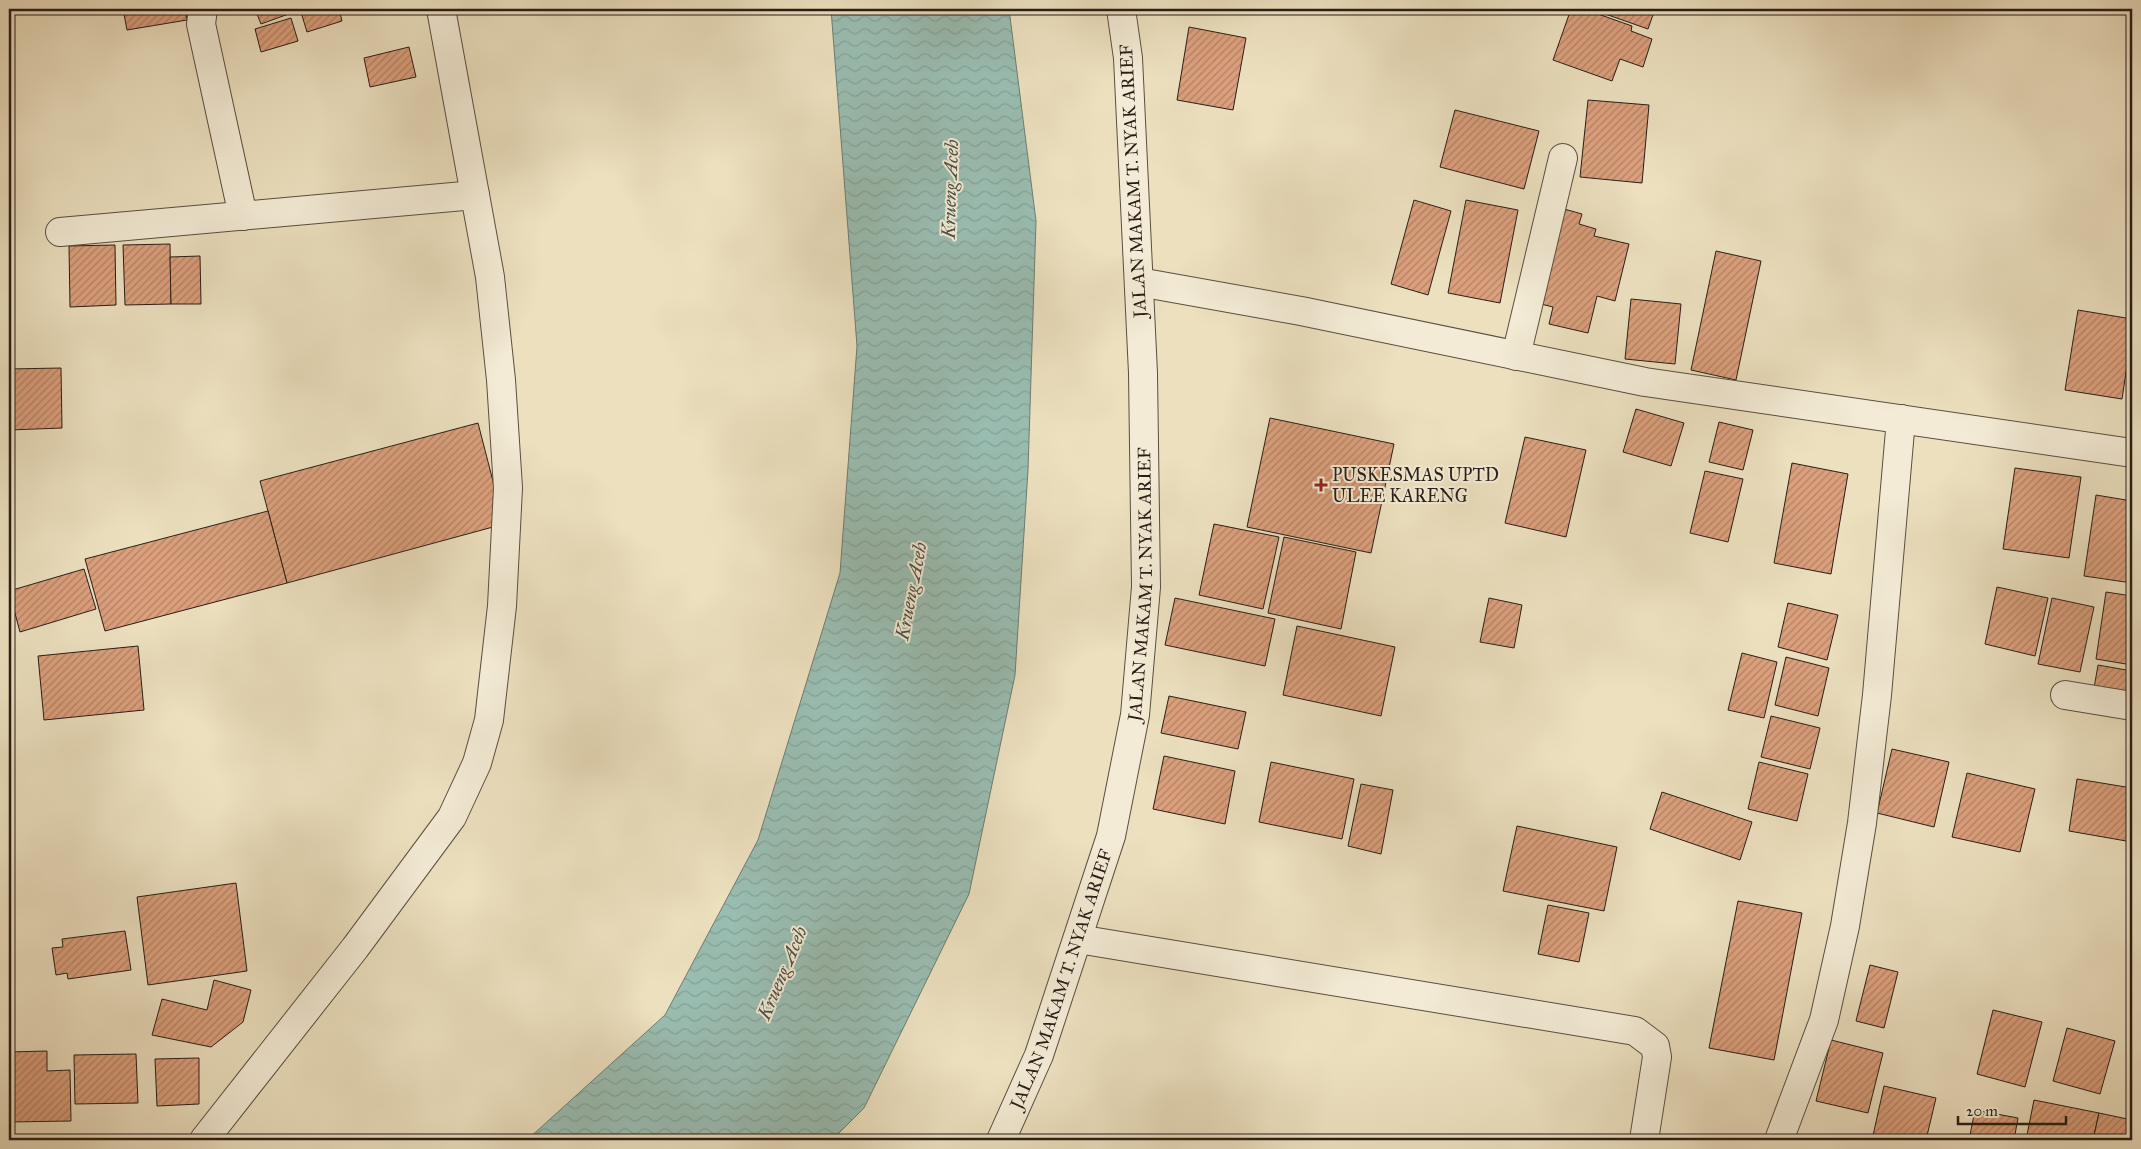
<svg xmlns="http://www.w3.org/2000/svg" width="2141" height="1149" viewBox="0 0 2141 1149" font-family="'IM FELL Great Primer',serif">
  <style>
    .water { fill: url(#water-waves); stroke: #6c7d73 }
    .building { fill: url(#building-hatch); stroke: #281d16 }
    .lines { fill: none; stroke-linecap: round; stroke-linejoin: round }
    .minor-casing { stroke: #594e40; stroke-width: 30 }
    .tertiary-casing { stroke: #594e40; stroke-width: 30 }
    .minor { stroke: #f3ebd5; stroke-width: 28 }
    .tertiary { stroke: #f3ebd5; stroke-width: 28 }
    .poi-dot { fill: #8f2418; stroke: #f3ebd5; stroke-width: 2 }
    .labels { text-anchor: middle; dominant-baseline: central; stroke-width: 4; stroke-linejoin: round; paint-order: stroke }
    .street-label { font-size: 18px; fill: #281d16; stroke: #f3ebd5 }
    .poi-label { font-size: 18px; fill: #281d16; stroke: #f3ebd5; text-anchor: start }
    .water-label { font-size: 19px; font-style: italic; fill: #4a4d44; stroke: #f3ebd5 }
  </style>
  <defs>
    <pattern id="water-waves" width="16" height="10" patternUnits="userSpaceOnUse" patternTransform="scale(1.25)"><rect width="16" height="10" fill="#99bdb1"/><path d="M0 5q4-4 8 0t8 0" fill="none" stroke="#84a298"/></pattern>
    <pattern id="building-hatch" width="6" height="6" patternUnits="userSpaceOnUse" patternTransform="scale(1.25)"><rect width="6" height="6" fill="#dca07d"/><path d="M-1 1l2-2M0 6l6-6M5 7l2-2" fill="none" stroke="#b28265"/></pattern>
  </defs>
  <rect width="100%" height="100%" fill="#ece0bf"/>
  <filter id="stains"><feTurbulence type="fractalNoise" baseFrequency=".004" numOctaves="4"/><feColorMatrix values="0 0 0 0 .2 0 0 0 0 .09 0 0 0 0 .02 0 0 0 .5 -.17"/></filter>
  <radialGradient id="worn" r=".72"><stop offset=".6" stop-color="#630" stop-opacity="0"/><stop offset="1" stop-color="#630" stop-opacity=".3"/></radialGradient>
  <polygon class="water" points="831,9 1009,9 1036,221 1028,470 1015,675 969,894 864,1108 832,1140 527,1140 665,1015 758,840 840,573 857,346"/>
  <g class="building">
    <polygon points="123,9 185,9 187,20 127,30"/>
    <polygon points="255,9 293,9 294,12 261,24"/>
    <polygon points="300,9 339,9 342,21 307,32"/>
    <polygon points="1571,9 1584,9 1632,26 1631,31 1652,39 1643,67 1620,59 1612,81 1553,60"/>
    <polygon points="1591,9 1655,9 1648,29"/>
    <polygon points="291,18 298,41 261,52 255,29"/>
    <polygon points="1189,27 1246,38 1233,110 1177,100"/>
    <polygon points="409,47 416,77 370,87 364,58"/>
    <polygon points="1588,100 1649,105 1642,183 1580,177"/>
    <polygon points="1455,110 1539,131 1524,189 1440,167"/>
    <polygon points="1414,200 1451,211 1428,295 1391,284"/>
    <polygon points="1466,200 1518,210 1500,303 1448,293"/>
    <polygon points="1557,207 1582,214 1579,224 1596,229 1594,236 1629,244 1615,301 1597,296 1588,333 1549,324 1553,307 1533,302"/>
    <polygon points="170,244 171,304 125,305 123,245"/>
    <polygon points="115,245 116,305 70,307 69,246"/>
    <polygon points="1716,251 1761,261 1736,380 1691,370"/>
    <polygon points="200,256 201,304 171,304 170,257"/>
    <polygon points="1631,299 1681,304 1675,364 1625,359"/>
    <polygon points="2078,310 2132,319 2132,332 2122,399 2065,390"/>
    <polygon points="61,368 62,428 9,430 9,369"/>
    <polygon points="1636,409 1684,423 1671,466 1623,452"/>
    <polygon points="1270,418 1394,444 1371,553 1247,527"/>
    <polygon points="1719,422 1753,430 1743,470 1709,462"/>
    <polygon points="478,423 504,524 287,583 260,481"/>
    <polygon points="1525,437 1586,450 1566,537 1505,523"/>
    <polygon points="1792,463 1848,474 1831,574 1774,563"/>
    <polygon points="2015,468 2081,477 2069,558 2003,549"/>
    <polygon points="1705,471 1743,479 1728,542 1690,533"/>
    <polygon points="2096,495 2132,501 2132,583 2084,576"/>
    <polygon points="268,511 287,583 105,631 85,559"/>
    <polygon points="1214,524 1279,537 1263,609 1199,595"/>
    <polygon points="1284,537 1356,552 1341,629 1268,613"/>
    <polygon points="84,569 96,609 20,632 9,591"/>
    <polygon points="1997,587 2048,598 2035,656 1985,644"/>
    <polygon points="2106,592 2132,596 2132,665 2096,659"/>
    <polygon points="1175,598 1275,619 1265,666 1165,645"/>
    <polygon points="1489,598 1522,605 1514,648 1480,642"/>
    <polygon points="2052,598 2094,607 2080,672 2038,664"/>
    <polygon points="1788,603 1838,615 1827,660 1778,647"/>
    <polygon points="1297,626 1395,647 1381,716 1283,695"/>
    <polygon points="138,646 144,710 44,720 38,656"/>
    <polygon points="1742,653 1777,662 1764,718 1728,710"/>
    <polygon points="1786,657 1829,668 1818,716 1775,705"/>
    <polygon points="2098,665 2132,671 2132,700 2093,694"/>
    <polygon points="1169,696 1246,712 1238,749 1161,733"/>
    <polygon points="1771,716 1820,728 1810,769 1761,757"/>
    <polygon points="1892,749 1949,762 1934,827 1877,813"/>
    <polygon points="1164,756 1235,771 1225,824 1153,809"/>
    <polygon points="1271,762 1354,779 1342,839 1259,822"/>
    <polygon points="1759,762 1808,774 1797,821 1748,809"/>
    <polygon points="1967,773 2035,789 2020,852 1952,837"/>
    <polygon points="2077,779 2132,788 2132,842 2069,831"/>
    <polygon points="1361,784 1393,790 1381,854 1348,846"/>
    <polygon points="1662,792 1752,822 1740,860 1650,829"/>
    <polygon points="1517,826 1617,847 1604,911 1503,891"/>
    <polygon points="236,883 247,971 148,985 137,897"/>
    <polygon points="1738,901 1802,913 1774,1060 1709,1048"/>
    <polygon points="1548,905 1589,913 1579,962 1538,954"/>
    <polygon points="125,931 131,970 68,979 67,973 56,975 52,948 63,947 62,939"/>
    <polygon points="1870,965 1898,972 1884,1028 1856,1021"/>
    <polygon points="214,980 251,990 243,1022 211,1047 152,1035 162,999 207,1010"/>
    <polygon points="1993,1010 2042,1022 2025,1087 1977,1074"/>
    <polygon points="2067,1028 2115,1041 2100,1094 2053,1081"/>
    <polygon points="1831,1040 1883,1053 1868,1113 1816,1101"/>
    <polygon points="47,1051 47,1071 70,1070 71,1121 9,1122 9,1094 11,1094 9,1052"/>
    <polygon points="136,1054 138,1103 75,1104 74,1055"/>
    <polygon points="199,1058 199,1104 157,1106 155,1059"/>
    <polygon points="1884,1086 1936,1098 1926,1140 1872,1140"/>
    <polygon points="2034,1100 2099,1113 2093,1140 2026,1140"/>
    <polygon points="1975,1110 2018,1118 2014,1140 1969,1140"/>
    <polygon points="2099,1113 2132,1120 2132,1140 2093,1140"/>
  </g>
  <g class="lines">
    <defs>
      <g id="minor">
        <polyline points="203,9 201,24 243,216"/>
        <polyline points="60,232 475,195"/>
        <polyline points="1139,282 1301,311 1645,382 2132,453"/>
        <polyline points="1516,356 1563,158"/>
        <polyline points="2065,695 2132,706"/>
        <polyline points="1078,939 1635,1031 1655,1046 1657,1057 1644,1140"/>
        <polyline points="204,1140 355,948 452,817 477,763 489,720 502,606 508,488 501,380 490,277 441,9"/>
        <polyline points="1779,1140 1824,1020 1845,926 1862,823 1877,695 1901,419"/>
      </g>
      <g id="tertiary">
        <path id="s1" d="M 1001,1140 L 1039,1055 L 1111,836 L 1135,715 L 1146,587 L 1143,373 L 1128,58 L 1121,9"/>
      </g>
    </defs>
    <use href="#minor" class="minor-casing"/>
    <use href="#tertiary" class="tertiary-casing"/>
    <use href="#minor" class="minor"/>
    <use href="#tertiary" class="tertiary"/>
  </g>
  <path class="poi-dot" d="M1318.5 477.5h5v5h5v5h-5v5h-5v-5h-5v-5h5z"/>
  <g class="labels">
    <g class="street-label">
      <text transform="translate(1133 181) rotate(-93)">JALAN MAKAM T. NYAK ARIEF</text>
      <text stroke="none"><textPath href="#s1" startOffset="578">JALAN MAKAM T. NYAK ARIEF</textPath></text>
      <text stroke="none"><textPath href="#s1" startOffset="172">JALAN MAKAM T. NYAK ARIEF</textPath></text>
    </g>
    <g class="poi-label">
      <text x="1332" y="475">PUSKESMAS UPTD<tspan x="1332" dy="21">ULEE KARENG</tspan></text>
    </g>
    <g class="water-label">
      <text transform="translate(950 189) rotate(-88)">Krueng Aceh</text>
      <text transform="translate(911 591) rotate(-79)">Krueng Aceh</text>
      <text transform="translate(782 973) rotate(-67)">Krueng Aceh</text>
    </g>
  </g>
  <rect width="2141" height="1149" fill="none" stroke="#ece0bf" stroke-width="30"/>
  <rect x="10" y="10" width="2121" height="1129" fill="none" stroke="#281d16" stroke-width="2.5"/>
  <rect x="15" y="15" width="2111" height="1119" fill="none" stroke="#281d16"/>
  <path d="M1958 1116v8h108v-8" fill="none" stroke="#281d16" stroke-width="2.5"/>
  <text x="1966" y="1116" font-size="15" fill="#281d16" stroke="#f3ebd5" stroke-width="4" paint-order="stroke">20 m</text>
  <rect width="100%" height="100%" filter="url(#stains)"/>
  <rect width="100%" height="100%" fill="url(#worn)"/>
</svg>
